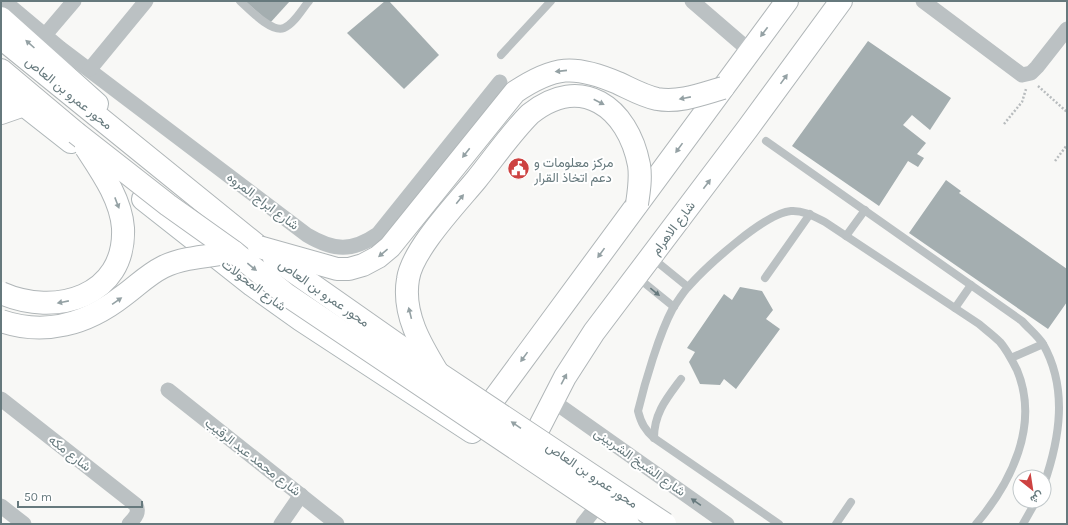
<svg xmlns="http://www.w3.org/2000/svg" width="1068" height="525" viewBox="0 0 1068 525" font-family="Karla,Vazirmatn,sans-serif">
  <style>
    .building { fill: #a4aeb0 }
    .lines { fill: none; stroke-linecap: round; stroke-linejoin: round }
    .secondary-casing { stroke: #aeb6b8; stroke-width: 24 }
    .primary-casing { stroke: #b0b6b8; stroke-width: 24 }
    .path { stroke: #b8bcbe; stroke-width: 2.5; stroke-dasharray: 2 2; stroke-linecap: butt }
    .lane { stroke: #bbc1c3; stroke-width: 8 }
    .street { stroke: #bbc1c3; stroke-width: 15 }
    .secondary { stroke: #fff; stroke-width: 22 }
    .primary { stroke: #fff; stroke-width: 22 }
    .primary-bridge-casing { stroke: #b0b6b8; stroke-width: 24; stroke-linecap: butt }
    .primary-bridge { stroke: #fff; stroke-width: 22 }
    .oneway { fill: #94a1a4 }
    .oneway2 { fill: #66797d }
    .labels { text-anchor: middle; dominant-baseline: central; stroke-width: 4; stroke-linejoin: round; paint-order: stroke }
    .street-label { font-size: 13px; fill: #66797d; stroke: #fff }
    .poi-label { font-size: 13px; fill: #66797d; stroke: #fff; text-anchor: start }
  </style>
  <rect width="100%" height="100%" fill="#f8f8f6"/>
  <g class="building">
    <polygon points="245,1 290,1 270,23"/>
    <polygon points="385,1 389,1 439,55 404,89 347,33"/>
    <polygon points="868,41 951,98 930,130 912,115 903,125 926,143 917,154 924,158 918,167 908,161 879,206 792,146"/>
    <polygon points="946,180 961,191 959,193 1067,269 1067,302 1048,329 909,233"/>
    <polygon points="740,287 762,291 773,310 766,319 780,329 736,389 724,379 720,385 700,384 689,362 695,352 687,348 724,294 732,300"/>
  </g>
  <g class="lines">
    <defs>
      <g id="secondary">
        <polyline points="1,18 97,104"/>
        <polyline points="1,87 71,142"/>
        <polyline points="143,199 252,285 301,320 472,432"/>
      </g>
      <g id="primary">
        <polyline points="1,38 259,247"/>
        <polyline points="1,70 76,133"/>
        <polyline points="1,113 24,105"/>
        <polyline points="477,422 787,1"/>
        <polyline points="526,453 565,377 594,332 748,128 841,1"/>
      </g>
    </defs>
    <use href="#secondary" class="secondary-casing"/>
    <use href="#primary" class="primary-casing"/>
    <g class="path">
      <polyline points="1038,86 1067,112"/>
      <polyline points="1004,124 1022,102 1026,89"/>
      <polyline points="1055,161 1067,145"/>
    </g>
    <g class="lane">
      <path d="M 240,1 C 249,9 271,33 284,28 C 294,24 302,9 309,1"/>
      <polyline points="501,55 551,1"/>
      <path d="M 766,141 L 1022,321 C 1029,329 1038,336 1043,344 C 1068,388 1060,438 1044,484"/>
      <polyline points="846,236 865,210"/>
      <polyline points="651,257 688,287"/>
      <polyline points="637,277 674,307"/>
      <polyline points="765,278 810,214"/>
      <polyline points="955,308 971,285"/>
      <polyline points="1011,358 1043,344"/>
      <path d="M 654,438 C 654,413 667,398 681,379"/>
      <path d="M 779,524 L 654,438 C 645,430 641,423 638,411 C 645,382 659,334 673,308 C 678,301 683,292 689,286 C 707,266 765,213 791,211 C 803,210 815,217 825,222 L 979,324 C 986,330 993,335 1000,342 C 1007,350 1012,360 1017,370 C 1040,425 1011,483 976,524"/>
      <polyline points="836,524 851,502"/>
      <polyline points="1023,524 1036,501"/>
    </g>
    <g class="street">
      <path d="M 4,1 L 60,48 L 307,235 C 334,251 352,252 378,234 L 500,82"/>
      <polyline points="692,1 750,51"/>
      <polyline points="923,1 1022,75 1031,73 1037,67 1067,29"/>
      <polyline points="45,35 74,1"/>
      <polyline points="90,69 146,1"/>
      <polyline points="168,390 337,524"/>
      <path d="M 1,399 L 136,505 C 140,514 134,518 129,524"/>
      <polyline points="553,401 727,524"/>
      <polyline points="1,506 24,524"/>
      <polyline points="281,524 301,495"/>
      <polyline points="583,524 594,510"/>
    </g>
    <use href="#secondary" class="secondary"/>
    <use href="#primary" class="primary"/>
    <defs>
      <g id="primary-bridge">
        <polyline points="76,133 168,205 234,252 287,295 628,524"/>
        <path d="M 259,247 L 337,269 L 349,269 L 363,265 L 378,257 L 390,247 L 515,92 C 554,66 574,64 618,83 C 631,89 643,96 657,99 C 679,103 702,94 723,88"/>
        <polyline points="274,258 438,373 665,524"/>
        <path d="M 1,293 C 55,317 126,297 123,228 C 121,199 101,171 86,148"/>
        <path d="M 1,321 C 45,336 87,324 123,296 C 137,286 147,275 163,267 C 183,257 211,256 234,252"/>
        <path d="M 438,373 C 421,345 402,314 408,279 C 412,250 457,203 476,180 C 494,158 510,134 530,114 C 581,73 628,107 639,165 C 641,178 639,191 637,204"/>
      </g>
    </defs>
    <use href="#primary-bridge" class="primary-bridge-casing"/>
    <use href="#primary-bridge" class="primary-bridge"/>
  </g>
  <defs><path id="oneway-solid" d="M-6-.8H1V-3.2L6.5 0L1 3.2V.8H-6Z"/></defs>
  <g class="oneway">
    <use href="#oneway-solid" transform="translate(764 32) rotate(127)"/>
    <use href="#oneway-solid" transform="translate(30 44) rotate(-138)"/>
    <use href="#oneway-solid" transform="translate(561 71) rotate(174)"/>
    <use href="#oneway-solid" transform="translate(784 79) rotate(-54)"/>
    <use href="#oneway-solid" transform="translate(685 98) rotate(169)"/>
    <use href="#oneway-solid" transform="translate(599 102) rotate(27)"/>
    <use href="#oneway-solid" transform="translate(679 148) rotate(126)"/>
    <use href="#oneway-solid" transform="translate(466 153) rotate(128)"/>
    <use href="#oneway-solid" transform="translate(707 184) rotate(-53)"/>
    <use href="#oneway-solid" transform="translate(460 199) rotate(-51)"/>
    <use href="#oneway-solid" transform="translate(117 203) rotate(69)"/>
    <use href="#oneway-solid" transform="translate(383 253) rotate(140)"/>
    <use href="#oneway-solid" transform="translate(601 253) rotate(126)"/>
    <use href="#oneway-solid" transform="translate(252 267) rotate(39)"/>
    <use href="#oneway-solid" transform="translate(117 301) rotate(-35)"/>
    <use href="#oneway-solid" transform="translate(63 302) rotate(169)"/>
    <use href="#oneway-solid" transform="translate(410 313) rotate(-104)"/>
    <use href="#oneway-solid" transform="translate(524 357) rotate(126)"/>
    <use href="#oneway-solid" transform="translate(564 379) rotate(-62)"/>
    <use href="#oneway-solid" transform="translate(516 425) rotate(-146)"/>
  </g>
  <g class="oneway2">
    <use href="#oneway-solid" transform="translate(655 292) rotate(39)"/>
    <use href="#oneway-solid" transform="translate(696 502) rotate(-145)"/>
  </g>
  <defs>
    <symbol id="civic-disc" viewBox="-11 -11 22 22"><circle r="9.5" fill="#cd4241" stroke="#fff"/><path d="M-.6-6.5H3V-4.5H.6V-3L4-1V1h2V6H-6V1h2V-1L-.6-3ZM-1.2 2.5V6h2.4V2.5Z" fill="#fff"/></symbol>
  </defs>
  <g fill-rule="evenodd">
    <use href="#civic-disc" x="506" y="156" width="25" height="25"/>
  </g>
  <g class="labels">
    <g class="street-label">
      <text transform="translate(69 93) rotate(39)">محور عمرو بن العاص</text>
      <text transform="translate(263 201) rotate(37)">شارع ابراج المروه</text>
      <text transform="translate(673 228) rotate(-53)">شارع الاهرام</text>
      <text transform="translate(254 285) rotate(37)">شارع المحولات</text>
      <text transform="translate(324 293) rotate(35)">محور عمرو بن العاص</text>
      <text transform="translate(70 453) rotate(38)">شارع مكه</text>
      <text transform="translate(253 457) rotate(38)">شارع محمد عبد الرقيب</text>
      <text transform="translate(640 462) rotate(35)">شارع الشيخ الشربينى</text>
      <text transform="translate(592 475) rotate(34)">محور عمرو بن العاص</text>
    </g>
    <g class="poi-label">
      <text x="534" y="162">مركز معلومات و<tspan x="534" dy="15">دعم اتخاذ القرار</tspan></text>
    </g>
  </g>
  <rect width="1068" height="525" fill="none" stroke="#66797d" stroke-width="4"/>
  <g transform="translate(1032 489) rotate(150)"><circle r="19" fill="#ffffff" stroke="#c2c9cb"/>
  <path d="M0-3L7 15L0 10L-7 15Z" fill="#cd4241"/>
  <text y="-6" font-size="11" font-weight="bold" text-anchor="middle" fill="#66797d">ش</text>
  </g>
  <path d="M18 501v6h124v-6" fill="none" stroke="#66797d" stroke-width="2"/>
  <text x="24" y="501" font-size="12" fill="#66797d" stroke="#ffffff" stroke-width="3" paint-order="stroke">50 m</text>
</svg>
